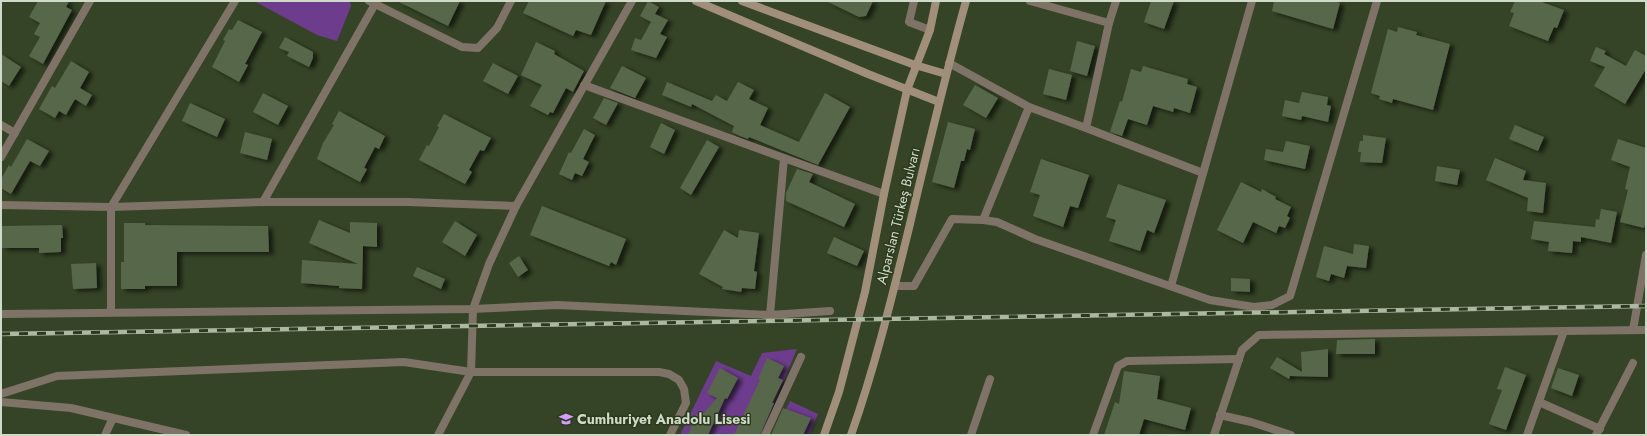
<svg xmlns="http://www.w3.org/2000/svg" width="1647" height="436" viewBox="0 0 1647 436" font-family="Jost,sans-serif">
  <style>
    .green { fill: #6d3c8d }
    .building { fill: #576748; filter: url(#shadow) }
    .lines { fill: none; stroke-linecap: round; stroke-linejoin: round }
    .pedestrian { stroke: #7e7366; stroke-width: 8 }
    .minor { stroke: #7e7366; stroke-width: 8 }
    .secondary { stroke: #a18f7c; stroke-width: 8 }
    .rail-casing { stroke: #adb8a3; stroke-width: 4.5 }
    .rail { stroke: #2b3a1c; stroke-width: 3; stroke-dasharray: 9; stroke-linecap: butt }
    .labels { text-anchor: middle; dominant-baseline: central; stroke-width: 3; stroke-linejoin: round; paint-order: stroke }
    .street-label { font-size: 14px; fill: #d0dac8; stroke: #2b3a1c }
    .poi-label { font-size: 14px; font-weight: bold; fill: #d0dac8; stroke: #2b3a1c; text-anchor: start }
  </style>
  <defs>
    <filter id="shadow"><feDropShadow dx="4.5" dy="2.5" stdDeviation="2" flood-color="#0009"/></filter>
  </defs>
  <rect width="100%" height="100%" fill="#354426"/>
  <g class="green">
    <polygon points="254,1 350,1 351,6 337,41 317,35"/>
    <polygon points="797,349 761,435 680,435 716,361 751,376 762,353"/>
    <polygon points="790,401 818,414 809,435 774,435"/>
  </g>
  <g class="building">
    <polygon points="38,1 69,1 66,7 72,10 43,64 29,56 40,37 34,34 40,23 29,17"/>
    <polygon points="397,1 460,1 448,26"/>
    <polygon points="529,1 606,1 591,35 576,30 573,36 523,13"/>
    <polygon points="648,1 659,7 651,21 655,14 668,20 660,34 667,37 656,58 631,50 635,38 641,40 651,22 640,16"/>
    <polygon points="826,1 873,1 866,16 859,17"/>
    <polygon points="1151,1 1174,1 1164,29 1144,22"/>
    <polygon points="1274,1 1334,1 1340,3 1333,29 1272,11"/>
    <polygon points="1515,1 1539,1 1564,10 1557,28 1554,27 1548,41 1509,26 1514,13 1510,12"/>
    <polygon points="238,20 262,32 245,64 248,65 239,82 212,67 225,41 223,40 229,29 232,30"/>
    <polygon points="1398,27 1417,32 1416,35 1450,44 1433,110 1393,99 1392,103 1379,99 1380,96 1371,93 1388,29 1397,32"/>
    <polygon points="285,37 313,52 313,58 309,67 287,56 289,52 279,48"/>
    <polygon points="1077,41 1095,46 1087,76 1070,71"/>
    <polygon points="536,42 555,51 554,54 584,71 573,92 566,88 553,113 550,112 548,115 530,106 542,85 521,75"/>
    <polygon points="1596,47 1606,51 1604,54 1626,66 1635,50 1646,56 1646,69 1625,104 1594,86 1605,67 1590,61"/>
    <polygon points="1,54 21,67 9,86 1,81"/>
    <polygon points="71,61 89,72 80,88 92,95 86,106 75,99 66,115 59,111 55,118 39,109 52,86 55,88"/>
    <polygon points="493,63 518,76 508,94 483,81"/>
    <polygon points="622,66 646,78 635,98 610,88"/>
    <polygon points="1143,66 1188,79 1187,84 1197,87 1190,113 1174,108 1173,112 1153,106 1147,125 1128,119 1122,136 1110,132 1120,101 1122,102 1131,69 1141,72"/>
    <polygon points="1049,69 1072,75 1066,100 1043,94"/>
    <polygon points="667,82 712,101 716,95 727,101 738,82 754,90 749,99 768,108 760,125 799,142 825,93 850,107 818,165 749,137 748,139 740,136 732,132 734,126 692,104 691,107 662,95"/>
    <polygon points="975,85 998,98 986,118 963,105"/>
    <polygon points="1302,92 1328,97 1327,105 1331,106 1328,122 1302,116 1301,120 1282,116 1285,100 1299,103"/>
    <polygon points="263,93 288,106 278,125 253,112"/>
    <polygon points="604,98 618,103 606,125 593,118"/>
    <polygon points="190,103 225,119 217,137 182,121"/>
    <polygon points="339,111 385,136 379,149 375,147 364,168 367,169 360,182 317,159 323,143 334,125 332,124"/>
    <polygon points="444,114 491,138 484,151 480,150 469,170 472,172 465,184 419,160 427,145 429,146 439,127 437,126"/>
    <polygon points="948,122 975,129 970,150 967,149 964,161 961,161 954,188 932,182"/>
    <polygon points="661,123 675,130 664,154 650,147"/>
    <polygon points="1515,125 1544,137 1538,151 1509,139"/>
    <polygon points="584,129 595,135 583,159 589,162 582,176 575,173 572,180 559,174 569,152 571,153"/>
    <polygon points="245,132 272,139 267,160 240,153"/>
    <polygon points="1363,135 1386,138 1382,163 1360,162 1361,152 1358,152 1360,141 1363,141"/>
    <polygon points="27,139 49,151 40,166 30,161 11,194 1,188 1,179 9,165 11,167"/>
    <polygon points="1618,139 1646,148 1646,221 1644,228 1620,222 1628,190 1625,189 1630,167 1611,160"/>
    <polygon points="707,140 719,147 691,195 680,188"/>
    <polygon points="1286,141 1310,146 1305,169 1264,160 1266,149 1283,152"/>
    <polygon points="1495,158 1526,171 1523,180 1546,183 1543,213 1527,211 1528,198 1486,180"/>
    <polygon points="1041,159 1089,175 1078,208 1070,206 1063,227 1033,216 1040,195 1030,192"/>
    <polygon points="1437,166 1460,170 1457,185 1435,181"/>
    <polygon points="797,169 813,174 809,182 855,204 844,227 786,201 786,193"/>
    <polygon points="1241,182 1261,192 1262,189 1276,197 1275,199 1291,207 1287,216 1290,218 1285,228 1279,226 1276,233 1253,222 1243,243 1217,230"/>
    <polygon points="1118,184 1166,200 1154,233 1147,230 1140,251 1109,241 1116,220 1106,217"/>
    <polygon points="542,206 626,239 616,265 611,262 609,266 530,235"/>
    <polygon points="1601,209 1617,212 1611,243 1581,237 1581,242 1573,241 1572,253 1548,251 1549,242 1531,239 1534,221 1595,227 1596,219 1599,220"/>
    <polygon points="319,220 350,233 350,222 377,223 377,247 363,246 362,289 339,288 339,286 301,283 302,260 358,264 309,243"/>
    <polygon points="455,221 477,235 465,256 442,242"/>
    <polygon points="124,223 145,223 145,225 268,226 269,252 177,252 177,286 145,286 145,289 121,289 121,262 124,262"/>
    <polygon points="62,225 63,238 61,238 61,252 39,253 39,248 2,248 2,226"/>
    <polygon points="724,230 738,238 739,230 759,233 754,271 757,272 755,289 742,288 741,292 722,289 723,287 699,274"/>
    <polygon points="834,237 864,251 857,266 827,253"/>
    <polygon points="1354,244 1369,246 1366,268 1347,266 1344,278 1331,274 1329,281 1316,277 1324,246 1353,254"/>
    <polygon points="519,256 528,270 518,277 509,263"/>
    <polygon points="96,263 97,288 73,289 71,264"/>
    <polygon points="417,267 445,279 441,289 413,276"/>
    <polygon points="1231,278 1250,279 1250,292 1231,291"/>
    <polygon points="1375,339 1375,354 1336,354 1337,340"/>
    <polygon points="1328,349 1328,377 1290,376 1289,379 1270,368 1277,357 1302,372 1301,352"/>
    <polygon points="767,358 784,366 778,378 783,380 772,403 774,403 760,435 734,435 760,380 758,379"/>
    <polygon points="1505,367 1526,375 1506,430 1489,424 1502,390 1497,389"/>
    <polygon points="720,368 738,378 727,399 725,398 708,435 688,435 696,415 704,413 717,398 707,393"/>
    <polygon points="1558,368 1579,375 1572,396 1551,388"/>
    <polygon points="1124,371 1160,376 1157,399 1191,408 1185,430 1144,419 1139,435 1104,435 1115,402 1119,404"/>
    <polygon points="783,408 811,418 803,435 771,435"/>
  </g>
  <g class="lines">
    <polyline class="pedestrian" points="105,435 113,418"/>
    <g class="minor">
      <polyline points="369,1 462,47 478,48 497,28 511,1"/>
      <polyline points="914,1 909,22 930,30"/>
      <polyline points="1030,1 1109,23"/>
      <polyline points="949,63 1029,107"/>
      <polyline points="584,85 784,158 770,315 830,311"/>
      <polyline points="1,125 15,133"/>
      <polyline points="1086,128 1203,173"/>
      <polyline points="1,157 90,1"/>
      <polyline points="784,158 884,194"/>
      <polyline points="263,202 375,4"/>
      <polyline points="1,205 111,207 263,202 408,202 516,206"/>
      <polyline points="983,220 997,222 1035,239 1210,300 1254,307 1272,305 1290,296 1377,1"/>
      <polyline points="895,286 914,286 952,219 983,220 1029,107 1086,128 1109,23 1116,1"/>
      <polyline points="1171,286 1252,1"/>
      <polyline points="111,312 111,207 235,1"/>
      <polyline points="1,314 473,309 557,305 770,315"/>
      <polyline points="1633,330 1646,255"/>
      <polyline points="1,394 57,376 404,362 471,372 659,372 669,374 679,380 684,389 686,403 670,435"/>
      <polyline points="1,402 71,408 186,435"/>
      <polyline points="1539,402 1600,429"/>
      <polyline points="1220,415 1251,422 1291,435"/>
      <polyline points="438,435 471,372 473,309 489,264 516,206 632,1"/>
      <polyline points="765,435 801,357"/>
      <polyline points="971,435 990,379"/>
      <polyline points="1093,435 1118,366 1127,361 1239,359"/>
      <polyline points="1214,435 1242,350 1259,335 1646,330"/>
      <polyline points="1527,435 1564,331"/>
      <polyline points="1596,435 1633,363"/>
    </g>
    <g class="secondary">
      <polyline points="696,1 868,74 939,102"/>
      <polyline points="742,1 915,65 946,74"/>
      <polyline points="824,435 839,392 865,292 884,194 907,90 930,30 936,1"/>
      <path d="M 851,435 C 875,367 892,297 909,228 C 927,152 945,76 966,1"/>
    </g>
    <defs>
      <polyline id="rail" points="1,334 1646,306"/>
    </defs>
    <use href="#rail" class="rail-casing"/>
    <use href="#rail" class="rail"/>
  </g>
  <defs>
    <symbol id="school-bare" viewBox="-9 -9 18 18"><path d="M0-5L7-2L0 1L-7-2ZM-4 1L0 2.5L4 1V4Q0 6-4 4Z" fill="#d49cfc" stroke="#2b3a1c" stroke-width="2.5" paint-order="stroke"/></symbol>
  </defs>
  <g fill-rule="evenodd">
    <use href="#school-bare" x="556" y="409" width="20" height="20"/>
  </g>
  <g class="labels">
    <g class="street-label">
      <text transform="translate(898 216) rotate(-76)">Alparslan Türkeş Bulvarı</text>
    </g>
    <g class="poi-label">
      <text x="577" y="419">Cumhuriyet Anadolu Lisesi</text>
    </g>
  </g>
  <rect width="1647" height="436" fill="none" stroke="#d0dac8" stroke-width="4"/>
</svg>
